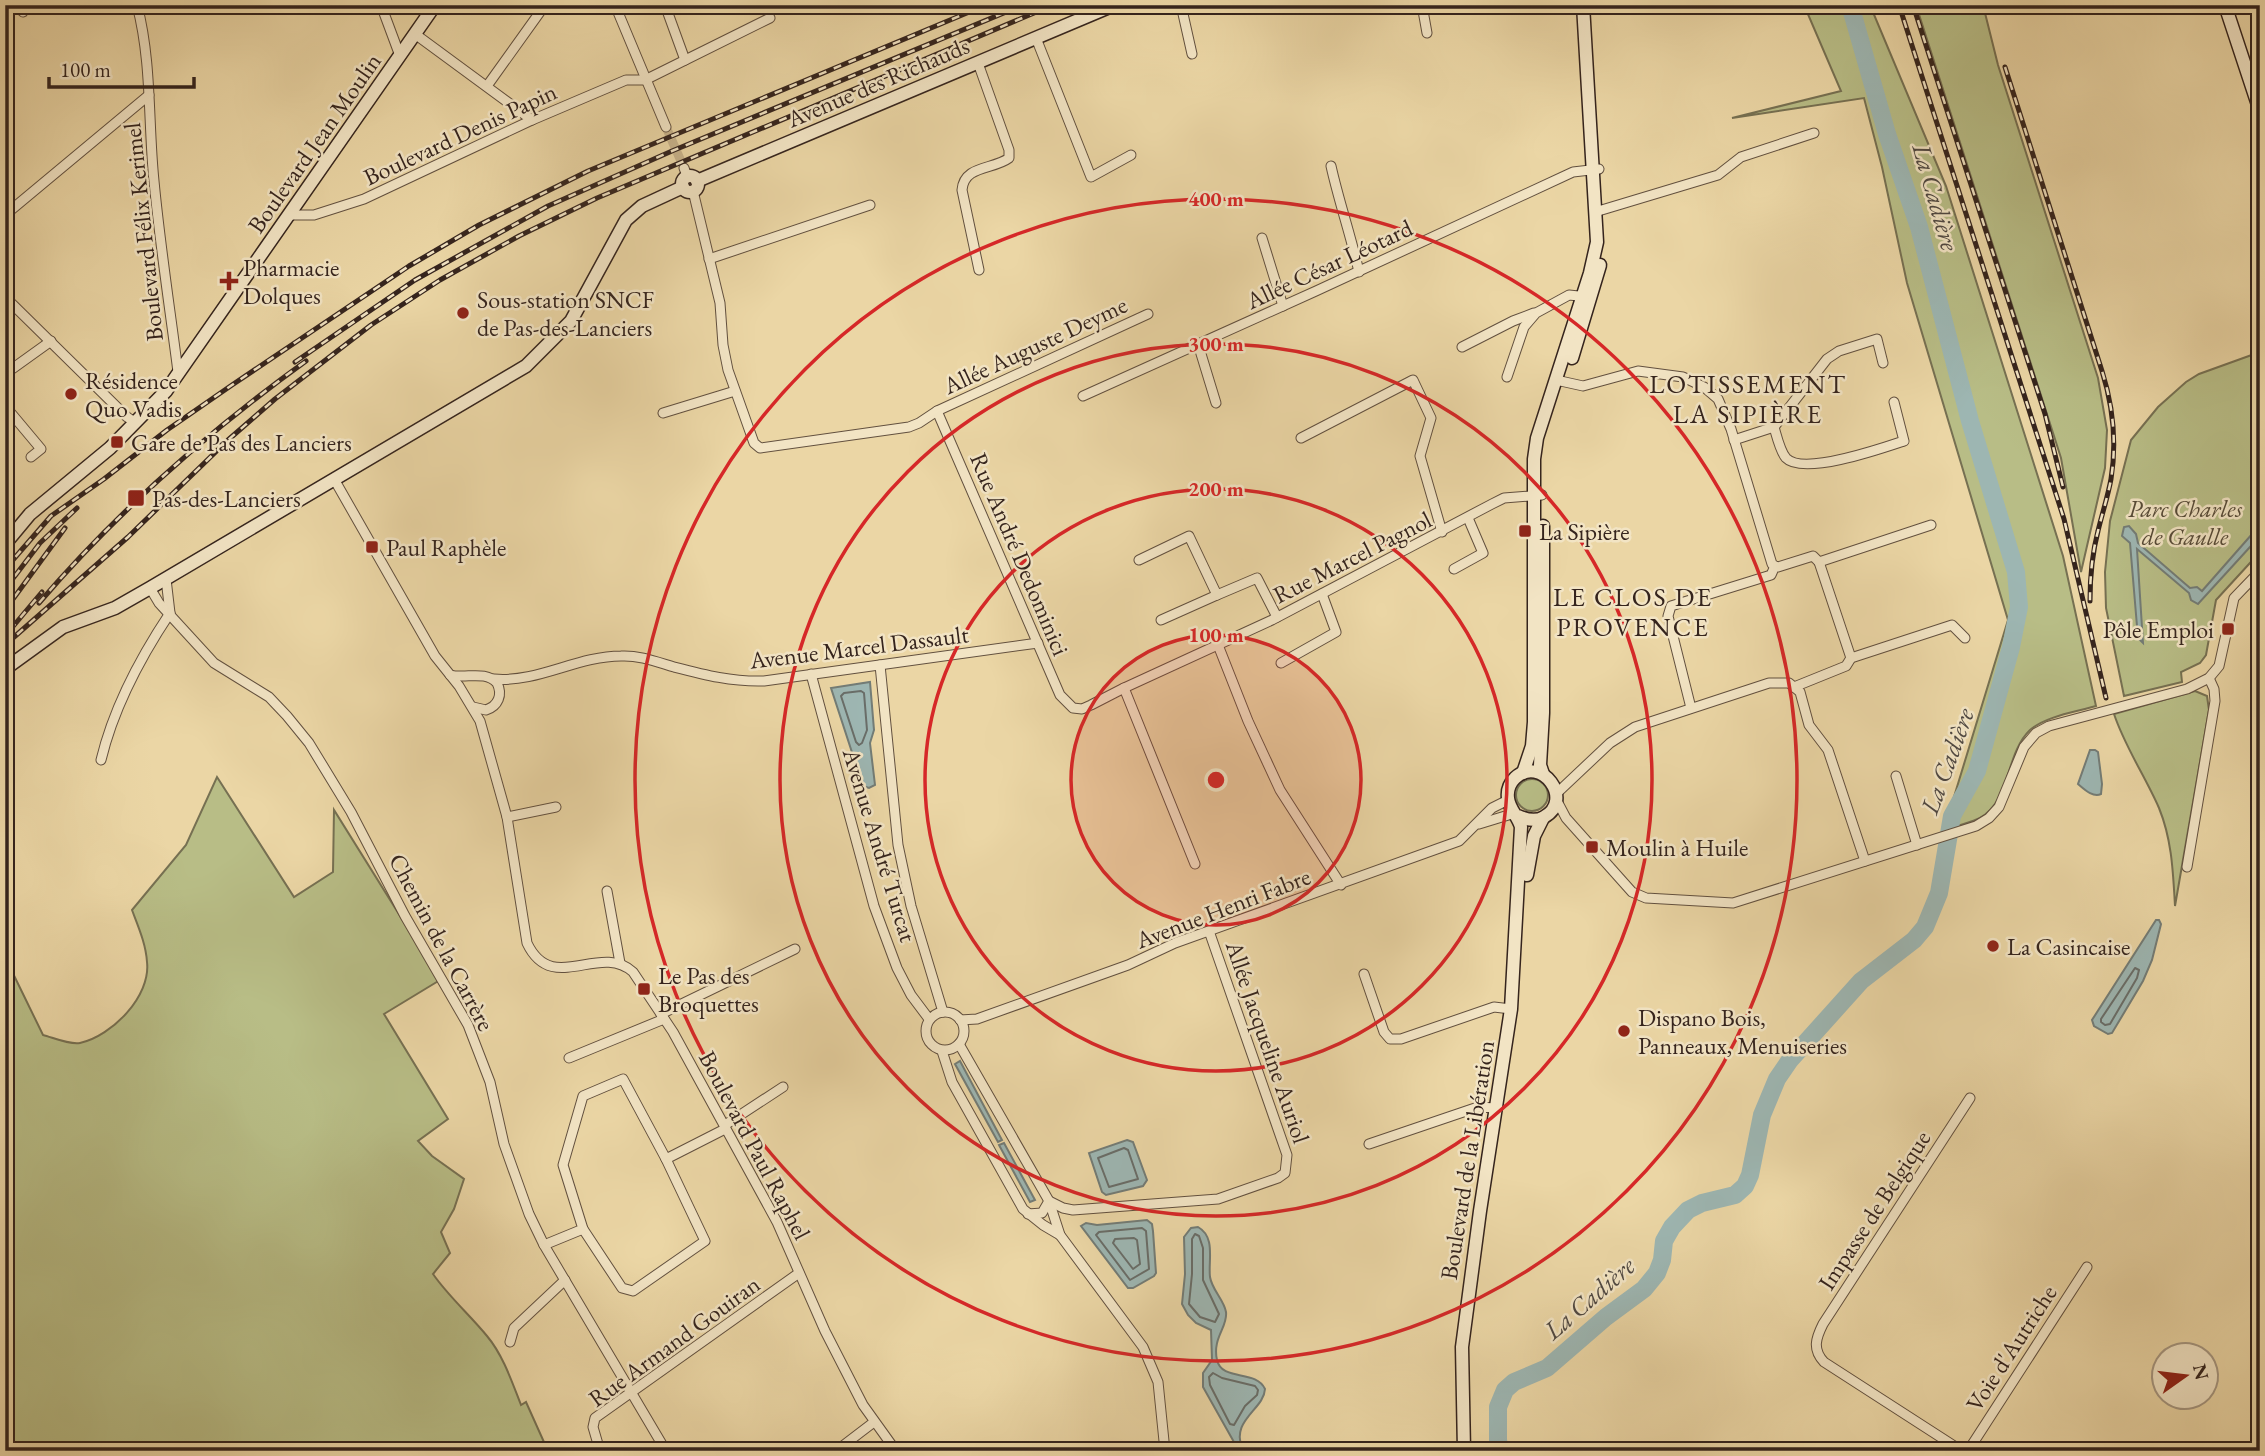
<svg xmlns="http://www.w3.org/2000/svg" width="2265" height="1456" viewBox="0 0 2265 1456" font-family="'EB Garamond',serif">
  <style>
    .green { fill: #b8bd86; stroke: #767052; stroke-width: 2 }
    .water { fill: #9db6b2; stroke: #737c76; stroke-width: 2 }
    .lines { fill: none; stroke-linecap: round; stroke-linejoin: round }
    .shore { stroke: #696d68; stroke-width: 2 }
    .river { stroke: #9db6b2; stroke-width: 18 }
    .street-tunnel { stroke: #c7b28a; stroke-width: 9; stroke-dasharray: 9 4.5; stroke-linecap: butt }
    .street-casing { stroke: #62503f; stroke-width: 11 }
    .secondary-casing { stroke: #35241d; stroke-width: 15 }
    .street { stroke: #f2e4c4; stroke-width: 9 }
    .secondary { stroke: #f2e4c4; stroke-width: 12 }
    .rail-casing { stroke: #35241d; stroke-width: 5 }
    .rail { stroke: #f2e4c4; stroke-width: 2.5; stroke-dasharray: 8; stroke-linecap: butt }
    .ring { fill: none; stroke: #d62828; stroke-width: 3.5 }
    .poi-dot { fill: #8f2418; stroke: #f2e4c4; stroke-width: 2.5 }
    .labels { text-anchor: middle; dominant-baseline: central; stroke-width: 5; stroke-linejoin: round; paint-order: stroke }
    .street-label { font-size: 24px; fill: #35241d; stroke: #f2e4c4 }
    .poi-label { font-size: 24px; fill: #35241d; stroke: #f2e4c4; text-anchor: start }
    .park-label { font-size: 24px; font-style: italic; fill: #564a37; stroke: #f2e4c4 }
    .water-label { font-size: 26px; font-style: italic; fill: #4f4842; stroke: #f2e4c4 }
    .neighbourhood-label { font-size: 26px; letter-spacing: 2px; fill: #35241d; stroke: #f2e4c4 }
    .centre { fill: #d62828; stroke: #f2e4c4; stroke-width: 3.5 }
    .ring-label { font-size: 21px; text-anchor: middle; font-weight: bold; fill: #d62828; stroke: #f2e4c4; stroke-width: 5; stroke-linejoin: round; paint-order: stroke }
  </style>
  <rect width="100%" height="100%" fill="#ebd6a5"/>
  <filter id="stains"><feTurbulence type="fractalNoise" baseFrequency=".00286" numOctaves="4"/><feColorMatrix values="0 0 0 0 .2 0 0 0 0 .09 0 0 0 0 .02 0 0 0 .5 -.17"/></filter>
  <radialGradient id="worn" r=".72"><stop offset=".6" stop-color="#630" stop-opacity="0"/><stop offset="1" stop-color="#630" stop-opacity=".3"/></radialGradient>
  <g class="green">
    <path d="M 1804,5 L 1870,5 L 1946,186 L 2063,556 L 2096,706 C 2076,712 2046,716 2030,730 C 2005,754 2011,801 1980,818 C 1972,822 1962,824 1954,827 L 1946,823 L 2008,620 L 1907,283 L 1882,167 L 1864,98 L 1732,118 L 1841,91 Z"/>
    <polygon points="1916,5 1983,5 1998,65 2098,378 2107,430 2105,468 2081,572 2061,458"/>
    <polygon points="2260,352 2260,552 2216,600 2206,655 2200,663 2181,672 2182,682 2124,696 2106,608 2105,572 2110,521 2131,440 2158,407 2186,382 2199,374"/>
    <path d="M 2195,691 L 2207,696 L 2209,710 L 2175,906 C 2173,872 2172,840 2159,808 C 2145,776 2125,747 2114,714 Z"/>
    <path d="M 217,777 L 294,897 L 333,872 L 334,810 L 440,980 L 384,1014 L 448,1119 L 418,1141 L 432,1156 L 464,1179 L 454,1209 L 441,1232 L 450,1253 L 433,1274 C 449,1297 470,1315 487,1336 C 503,1355 512,1382 521,1405 L 526,1402 L 548,1451 L 5,1451 L 5,957 L 43,1035 C 54,1038 70,1045 80,1043 C 112,1036 151,996 147,962 C 146,944 138,926 132,910 L 186,845 Z"/>
    <circle cx="1532" cy="795" r="16"/>
  </g>
  <g class="water">
    <polygon points="2260,525 2260,536 2198,604 2191,600 2189,593 2137,549 2143,643 2138,638 2130,543 2122,536 2124,527 2129,526 2136,534 2138,543 2190,588 2197,587 2202,591"/>
    <polygon points="870,682 874,730 870,743 875,785 869,788 863,786 831,688"/>
    <path d="M 2090,750 L 2095,750 L 2098,752 L 2102,784 L 2101,794 C 2093,798 2084,789 2078,784 Z"/>
    <polygon points="2156,920 2159,920 2161,924 2152,960 2143,981 2112,1033 2108,1034 2094,1026 2092,1020"/>
    <polygon points="960,1061 1002,1140 998,1142 955,1064"/>
    <polygon points="1127,1140 1133,1142 1147,1180 1143,1186 1106,1195 1102,1192 1089,1153"/>
    <polygon points="1004,1143 1035,1200 1030,1202 999,1145"/>
    <polygon points="1147,1220 1152,1224 1153,1231 1156,1273 1154,1276 1133,1288 1128,1288 1081,1226 1086,1223 1097,1225"/>
    <path d="M 1198,1227 C 1216,1237 1208,1261 1210,1277 C 1212,1290 1224,1300 1226,1312 C 1228,1327 1212,1338 1217,1360 C 1222,1382 1256,1369 1265,1389 C 1264,1410 1229,1420 1243,1451 L 1239,1451 L 1203,1387 L 1203,1373 L 1212,1360 L 1211,1330 L 1196,1323 L 1188,1315 L 1182,1304 L 1185,1274 L 1184,1237 L 1191,1228 Z"/>
  </g>
  <g class="lines">
    <g class="shore">
      <polygon points="861,691 864,693 867,730 862,743 859,745 856,742 841,696 844,693"/>
      <polygon points="2135,968 2139,970 2137,978 2110,1024 2105,1025 2101,1022 2101,1019"/>
      <polygon points="1124,1148 1128,1150 1138,1179 1109,1187 1098,1158"/>
      <polygon points="1142,1228 1146,1231 1149,1269 1130,1280 1096,1235 1099,1232"/>
      <polygon points="1195,1234 1199,1236 1203,1248 1203,1280 1219,1314 1215,1322 1200,1317 1189,1304 1192,1274 1192,1239"/>
      <polygon points="1134,1238 1137,1240 1140,1264 1133,1269 1113,1243 1115,1239"/>
      <polygon points="1213,1373 1222,1378 1255,1386 1258,1390 1257,1395 1245,1406 1234,1425 1230,1424 1210,1385 1209,1377"/>
    </g>
    <polyline class="river" points="1500,1451 1498,1440 1498,1407 1505,1390 1514,1382 1547,1368 1606,1317 1644,1289 1657,1273 1662,1260 1664,1241 1672,1227 1688,1210 1702,1203 1735,1195 1745,1186 1750,1175 1762,1115 1777,1079 1790,1060 1861,981 1914,940 1925,927 1939,893 1952,816 1977,771 2011,647 2019,607 2016,572 1970,421 1919,227 1887,134 1850,5"/>
    <polyline class="street-tunnel" points="666,127 684,168"/>
    <defs>
      <g id="street">
        <polyline points="21,5 23,12"/>
        <path d="M 137,5 C 152,62 148,123 154,181 C 160,245 170,309 178,372"/>
        <polyline points="381,5 400,56"/>
        <polyline points="615,5 666,127"/>
        <polyline points="665,5 685,60"/>
        <polyline points="1181,5 1192,54"/>
        <polyline points="1422,5 1427,33"/>
        <polyline points="5,11 9,5"/>
        <polyline points="415,34 532,120"/>
        <polyline points="1036,38 1091,177 1131,155"/>
        <path d="M 978,63 L 1009,150 L 1009,158 C 993,170 964,165 962,190 L 979,270"/>
        <polyline points="487,86 545,5"/>
        <path d="M 1331,166 C 1339,202 1351,236 1359,272"/>
        <polyline points="684,168 687,176"/>
        <polyline points="693,191 720,303 723,345 728,370 754,443 760,448 909,427 919,423 937,411 1148,314"/>
        <polyline points="1595,212 1718,175 1741,157 1814,133"/>
        <polyline points="5,215 149,95"/>
        <polyline points="289,215 314,215 364,199 532,120 626,80 645,80 770,18"/>
        <polyline points="1262,238 1283,306"/>
        <polyline points="709,259 870,205"/>
        <polyline points="5,297 127,417 136,423"/>
        <polyline points="1198,344 1216,403"/>
        <polyline points="1462,347 1513,321 1534,313"/>
        <polyline points="5,374 51,341"/>
        <polyline points="1507,377 1524,327 1536,313 1569,295 1588,297"/>
        <polyline points="1556,380 1583,386 1638,371 1683,377 1704,387 1718,399 1731,429 1772,564 1775,566"/>
        <polyline points="1083,396 1316,291 1573,172 1599,169"/>
        <polyline points="5,406 41,449 31,457"/>
        <polyline points="937,411 1060,695 1073,708 1082,709 1091,705 1124,688 1272,620 1492,504 1504,498 1542,495"/>
        <polyline points="663,413 735,391"/>
        <path d="M 1774,427 C 1777,437 1780,451 1786,458 C 1803,476 1883,448 1904,441 L 1894,402"/>
        <polyline points="1301,438 1413,380 1431,418 1420,456 1442,532"/>
        <polyline points="1734,440 1774,427 1827,359 1839,351 1877,339 1883,363"/>
        <polyline points="5,444 7,443"/>
        <path d="M 334,479 L 435,656 L 459,686 L 480,721 L 507,817 L 527,943 C 552,996 599,942 633,972 L 673,1032 L 777,1222 L 825,1331 L 863,1405 L 896,1451"/>
        <polyline points="1139,560 1189,536 1217,595 1257,578 1277,617"/>
        <polyline points="1819,562 1851,658"/>
        <polyline points="1454,569 1483,553 1468,518"/>
        <polyline points="166,579 170,613"/>
        <polyline points="150,588 159,603 214,663 269,697 287,716 309,743 351,812 405,916 468,1025 490,1082 504,1144 529,1214 544,1245 666,1451"/>
        <polyline points="1161,620 1217,595"/>
        <polyline points="1218,645 1248,721 1280,790 1341,885"/>
        <polyline points="1281,663 1336,632 1322,594"/>
        <polyline points="880,665 898,845 911,906 943,1012"/>
        <polyline points="811,674 874,906 897,968 911,995 929,1019"/>
        <path d="M 450,675 C 466,679 485,670 497,683 C 503,695 498,706 486,710 L 473,707"/>
        <path d="M 494,679 C 538,683 577,656 621,656 C 639,655 657,662 674,667 C 705,675 732,682 764,681 L 1038,643"/>
        <polyline points="1794,687 1846,666 1851,658 1952,625 1965,638"/>
        <polyline points="1124,688 1195,864"/>
        <polyline points="1691,708 1668,616 1671,606 1771,575 1775,566 1778,567 1813,556 1819,562 1931,525"/>
        <path d="M 101,760 C 114,706 140,658 170,613"/>
        <polyline points="1896,776 1917,845"/>
        <polyline points="1557,793 1610,743 1635,727 1769,683 1789,683 1800,692 1809,725 1828,750 1865,861"/>
        <polyline points="1556,799 1566,818 1632,892 1646,898 1733,903 1976,826 1989,818 1999,807 2024,747 2036,733 2049,726 2187,689 2209,678 2219,666 2234,598 2260,571"/>
        <polyline points="507,817 556,807"/>
        <polyline points="1479,824 1515,813"/>
        <polyline points="2187,867 2215,701 2214,689 2209,678"/>
        <polyline points="607,891 620,963"/>
        <polyline points="1364,974 1384,1032 1390,1039 1401,1039 1494,1007 1511,1009"/>
        <circle cx="945" cy="1031" r="19"/>
        <polyline points="661,1014 795,949"/>
        <polyline points="960,1020 977,1019 1128,965 1175,943 1459,841 1492,808 1508,800"/>
        <polyline points="959,1044 1049,1201 1060,1235 1143,1347 1158,1382 1165,1451"/>
        <polyline points="942,1051 952,1082 1023,1209 1043,1225 1060,1235"/>
        <polyline points="569,1058 664,1019"/>
        <polyline points="725,1125 783,1087"/>
        <polyline points="1369,1144 1478,1107 1496,1108"/>
        <polyline points="1028,1214 1042,1213 1049,1201 1063,1208 1073,1210 1218,1199 1278,1178 1285,1173 1287,1155 1209,931"/>
        <polyline points="583,1229 622,1288 633,1291 705,1241 666,1159"/>
        <polyline points="544,1245 583,1229 563,1165 583,1096 623,1079 666,1159 725,1129"/>
        <polyline points="510,1342 514,1328 565,1280"/>
        <polyline points="600,1451 593,1427 595,1418 799,1273"/>
        <polyline points="836,1451 874,1422"/>
        <path d="M 1962,1451 L 1824,1362 C 1812,1349 1816,1338 1823,1324 L 1970,1098"/>
        <polyline points="1968,1451 2087,1267"/>
      </g>
      <g id="secondary">
        <polyline points="2225,5 2260,111"/>
        <circle cx="690" cy="184" r="8"/>
        <polyline points="697,181 1114,5"/>
        <polyline points="1572,358 1600,265"/>
        <polyline points="1543,526 1543,713 1540,765 1543,774"/>
        <polyline points="5,544 30,514 110,448 166,391 435,5"/>
        <polyline points="5,669 63,627 115,608 150,588 526,366 571,321 626,220 642,206 683,187"/>
        <polyline points="1523,773 1532,746 1534,722 1534,459 1537,438 1590,273 1597,242 1583,5"/>
        <polyline points="1527,875 1534,836 1543,818"/>
        <path d="M 1464,1451 L 1462,1347 L 1480,1211 L 1511,1009 L 1521,827 C 1518,816 1509,809 1508,798 C 1507,790 1510,783 1515,778 C 1541,754 1575,800 1544,817 C 1536,822 1527,820 1518,816"/>
      </g>
    </defs>
    <use href="#street" class="street-casing"/>
    <use href="#secondary" class="secondary-casing"/>
    <use href="#street" class="street"/>
    <use href="#secondary" class="secondary"/>
    <defs>
      <g id="rail">
        <polyline points="1899,5 2064,519 2106,698"/>
        <polyline points="1913,5 2045,414 2063,487"/>
        <path d="M 2005,67 L 2102,371 C 2113,406 2117,442 2111,479 C 2108,496 2102,514 2098,531 C 2092,554 2090,577 2090,601"/>
        <polyline points="295,362 415,280 548,206 672,151 1023,5"/>
        <polyline points="5,569 51,516 104,479 167,430 232,385 409,266 479,225 588,171 986,5"/>
        <polyline points="5,589 40,543 77,508"/>
        <path d="M 39,603 C 117,512 209,431 306,361"/>
        <polyline points="5,610 65,528"/>
        <polyline points="10,630 42,592"/>
        <polyline points="5,645 128,537 228,440 275,399 371,325 440,280 519,236 597,198 1053,5"/>
      </g>
    </defs>
    <use href="#rail" class="rail-casing"/>
    <use href="#rail" class="rail"/>
  </g>
  <circle cx="1216" cy="780" r="145" fill="#d62828" fill-opacity=".12"/>
  <g class="ring">
    <circle cx="1216" cy="780" r="145"/>
    <circle cx="1216" cy="780" r="291"/>
    <circle cx="1216" cy="780" r="436"/>
    <circle cx="1216" cy="780" r="581"/>
  </g>
  <g class="poi-dot">
    <path d="M225.5 270.5h7v7h7v7h-7v7h-7v-7h-7v-7h7z"/>
    <circle cx="463" cy="313" r="7"/>
    <circle cx="71" cy="394" r="7"/>
    <rect x="110" y="435" width="14" height="14" rx="3.5"/>
    <rect x="127" y="489" width="18" height="18" rx="3.5"/>
    <rect x="1518" y="524" width="14" height="14" rx="3.5"/>
    <rect x="365" y="540" width="14" height="14" rx="3.5"/>
    <rect x="2221" y="622" width="14" height="14" rx="3.5"/>
    <rect x="1585" y="840" width="14" height="14" rx="3.5"/>
    <circle cx="1993" cy="946" r="7"/>
    <rect x="637" y="982" width="14" height="14" rx="3.5"/>
    <circle cx="1624" cy="1031" r="7"/>
  </g>
  <g class="labels">
    <g class="street-label">
      <text transform="translate(878 82) rotate(-23)">Avenue des Richauds</text>
      <text transform="translate(460 134) rotate(-25)">Boulevard Denis Papin</text>
      <text transform="translate(314 143) rotate(-55)">Boulevard Jean Moulin</text>
      <text transform="translate(143 232) rotate(-96)">Boulevard Félix Kerimel</text>
      <text transform="translate(1329 264) rotate(-25)">Allée César Léotard</text>
      <text transform="translate(1035 345) rotate(-25)">Allée Auguste Deyme</text>
      <text transform="translate(1020 554) rotate(67)">Rue André Dedominici</text>
      <text transform="translate(1352 557) rotate(-27)">Rue Marcel Pagnol</text>
      <text transform="translate(859 647) rotate(-7)">Avenue Marcel Dassault</text>
      <text transform="translate(880 845) rotate(73)">Avenue André Turcat</text>
      <text transform="translate(1223 908) rotate(-21)">Avenue Henri Fabre</text>
      <text transform="translate(442 942) rotate(62)">Chemin de la Carrère</text>
      <text transform="translate(1268 1042) rotate(71)">Allée Jacqueline Auriol</text>
      <text transform="translate(755 1145) rotate(62)">Boulevard Paul Raphel</text>
      <text transform="translate(1467 1160) rotate(-81)">Boulevard de la Libération</text>
      <text transform="translate(1874 1210) rotate(-57)">Impasse de Belgique</text>
      <text transform="translate(674 1341) rotate(-36)">Rue Armand Gouiran</text>
      <text transform="translate(2011 1348) rotate(-57)">Voie d'Autriche</text>
    </g>
    <g class="poi-label">
      <text x="243" y="267">Pharmacie<tspan x="243" dy="28">Dolques</tspan></text>
      <text x="477" y="299">Sous-station SNCF<tspan x="477" dy="28">de Pas-des-Lanciers</tspan></text>
      <text x="85" y="380">Résidence<tspan x="85" dy="28">Quo Vadis</tspan></text>
      <text x="131" y="442">Gare de Pas des Lanciers</text>
      <text x="152" y="498">Pas-des-Lanciers</text>
      <text x="1539" y="531">La Sipière</text>
      <text x="386" y="547">Paul Raphèle</text>
      <text x="2214" y="629" text-anchor="end">Pôle Emploi</text>
      <text x="1606" y="847">Moulin à Huile</text>
      <text x="2007" y="946">La Casincaise</text>
      <text x="658" y="975">Le Pas des<tspan x="658" dy="28">Broquettes</tspan></text>
      <text x="1638" y="1017">Dispano Bois,<tspan x="1638" dy="28">Panneaux, Menuiseries</tspan></text>
    </g>
    <g class="park-label">
      <text x="2185" y="508">Parc Charles<tspan x="2185" dy="28">de Gaulle</tspan></text>
    </g>
    <g class="water-label">
      <text transform="translate(1936 197) rotate(74)">La Cadière</text>
      <text transform="translate(1947 761) rotate(-70)">La Cadière</text>
      <text transform="translate(1589 1298) rotate(-41)">La Cadière</text>
    </g>
    <g class="neighbourhood-label">
      <text x="1748" y="384">LOTISSEMENT<tspan x="1748" dy="30">LA SIPIÈRE</tspan></text>
      <text x="1633" y="597">LE CLOS DE<tspan x="1633" dy="30">PROVENCE</tspan></text>
    </g>
  </g>
  <circle cx="1216" cy="780" r="10" class="centre"/>
  <g class="ring-label">
    <text x="1216" y="206">400 m</text>
    <text x="1216" y="351">300 m</text>
    <text x="1216" y="496">200 m</text>
    <text x="1216" y="642">100 m</text>
  </g>
  <rect width="2265" height="1456" fill="none" stroke="#ebd6a5" stroke-width="28"/>
  <rect x="7" y="7" width="2251" height="1442" fill="none" stroke="#35241d" stroke-width="3.5"/>
  <rect x="14" y="14" width="2237" height="1428" fill="none" stroke="#35241d" stroke-width="2"/>
  <g transform="translate(2185 1376) rotate(76)"><circle r="33" fill="#f2e4c4" stroke="#a69781" stroke-width="2"/>
  <path d="M0-5L12 26L0 18L-12 26Z" fill="#8f2418"/>
  <text y="-10" font-size="19" font-weight="bold" text-anchor="middle" fill="#35241d">N</text>
  </g>
  <path d="M49 77v10h145v-10" fill="none" stroke="#35241d" stroke-width="3.5"/>
  <text x="60" y="77" font-size="21" fill="#35241d" stroke="#f2e4c4" stroke-width="5" paint-order="stroke">100 m</text>
  <rect width="100%" height="100%" filter="url(#stains)"/>
  <rect width="100%" height="100%" fill="url(#worn)"/>
</svg>
